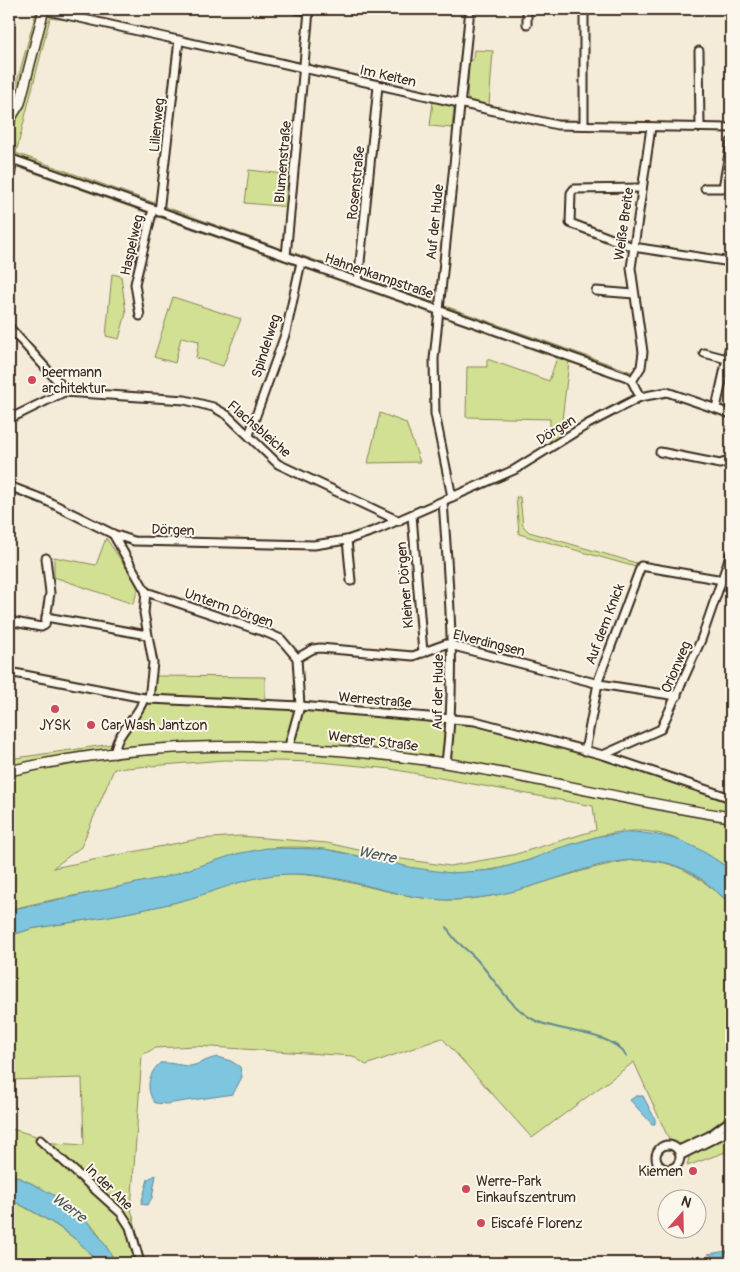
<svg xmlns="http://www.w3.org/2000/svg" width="740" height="1272" viewBox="0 0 740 1272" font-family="Pangolin,sans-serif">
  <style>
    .green { fill: #d2e093; stroke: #868558; fill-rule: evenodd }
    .water { fill: #7ec5df; stroke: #638792 }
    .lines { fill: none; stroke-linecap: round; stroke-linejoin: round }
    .stream { stroke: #638792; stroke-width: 2 }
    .minor-casing { stroke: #3b2a1e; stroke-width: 11 }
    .tertiary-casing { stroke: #3b2a1e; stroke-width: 12 }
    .secondary-casing { stroke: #3b2a1e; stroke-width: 12 }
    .minor { stroke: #fbf7ec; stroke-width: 7 }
    .tertiary { stroke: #fbf7ec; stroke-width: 9 }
    .secondary { stroke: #fbf7ec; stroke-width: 9 }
    .poi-dot { fill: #d1495b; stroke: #fbf7ec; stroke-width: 2 }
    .labels { text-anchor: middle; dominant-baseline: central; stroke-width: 4; stroke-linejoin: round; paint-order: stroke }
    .street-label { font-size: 14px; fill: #3b2a1e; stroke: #fbf7ec }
    .poi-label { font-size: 14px; fill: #3b2a1e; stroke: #fbf7ec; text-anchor: start }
    .water-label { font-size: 15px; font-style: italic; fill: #4f5858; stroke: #fbf7ec }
  </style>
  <rect width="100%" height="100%" fill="#f4ecd9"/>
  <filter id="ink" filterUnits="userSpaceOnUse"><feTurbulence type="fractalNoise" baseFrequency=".02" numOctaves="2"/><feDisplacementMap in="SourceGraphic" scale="10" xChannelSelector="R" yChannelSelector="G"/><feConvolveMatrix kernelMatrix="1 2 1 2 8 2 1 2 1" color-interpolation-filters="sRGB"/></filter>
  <g filter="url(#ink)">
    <g class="green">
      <polygon points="37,9 69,9 67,20 50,18 16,153 285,250 289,207 245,203 249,170 293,175 302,76 300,72 310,74 306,77 289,251 632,372 629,379 609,372 608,375 569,362 560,436 550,443 550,419 466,417 467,367 487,367 487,359 549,381 557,358 9,164 9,111"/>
      <polygon points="474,50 493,51 489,105 471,102 467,97 469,60 473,60"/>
      <polygon points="433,101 454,107 452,128 430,126"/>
      <polygon points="112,274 121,276 126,313 119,339 106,336"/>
      <polygon points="173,297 241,319 223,366 196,358 199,341 181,337 175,363 154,357"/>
      <polygon points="380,413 406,423 420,462 368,463"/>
      <polygon points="516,497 520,497 523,526 529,532 640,564 639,568 519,534"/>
      <polygon points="106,538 139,587 133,604 54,577 54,557 96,565"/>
      <path d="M 156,676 L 265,677 L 265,704 L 474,722 L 594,755 L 731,802 L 731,870 C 710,856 686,841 661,834 C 614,822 569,848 526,861 C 503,869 477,873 452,873 C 398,872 346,846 292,847 C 246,847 207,866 164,878 C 113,891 60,896 9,910 L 9,759 L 119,743 L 147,703 L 151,702 ZM 224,760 L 320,762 L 391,769 L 593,806 L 596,830 L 513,855 L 450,866 L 395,858 L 327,843 L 240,836 L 198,839 L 53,868 L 81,847 L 114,769 Z"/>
      <path d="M 634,860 C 678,859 699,877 731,904 L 731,1150 L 687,1166 L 689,1157 L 681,1144 L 670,1142 L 634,1062 L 532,1138 L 442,1038 L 366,1065 L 353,1056 L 196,1046 L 155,1048 L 142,1055 L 131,1209 L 145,1263 L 116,1263 L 94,1227 L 33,1184 L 9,1173 L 9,1128 L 36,1136 L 40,1142 L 84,1145 L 82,1078 L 9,1080 L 9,936 L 31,929 C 80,920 129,914 176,902 C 204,895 231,881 259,876 C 323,865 383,898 446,900 C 511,901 570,868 634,860 Z"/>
      <path d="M 9,1199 C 35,1213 82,1236 96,1263 L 9,1263 Z"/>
    </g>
    <g class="water">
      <path d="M 633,832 C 679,836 694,844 731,870 L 731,904 C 715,891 699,874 679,867 C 631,848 582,871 536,885 C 508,894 476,900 447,900 C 395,899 346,874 294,874 C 248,874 219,892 177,902 C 129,914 80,921 31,929 L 9,936 L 9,910 L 165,877 L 236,854 L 267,848 L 325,849 L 415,868 L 451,873 L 493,870 L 527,861 L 559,848 L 599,836 Z"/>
      <path d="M 217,1057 L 231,1061 L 240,1067 L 242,1077 L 233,1094 L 166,1104 L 155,1103 C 145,1090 148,1074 160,1063 C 171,1062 186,1067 191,1066 C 200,1064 207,1059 217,1057 Z"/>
      <polygon points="636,1096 643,1096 655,1119 655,1124 652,1124 630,1100"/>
      <path d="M 9,1173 C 62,1197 87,1210 116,1263 L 96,1263 C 82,1236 35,1212 9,1199 Z"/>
      <polygon points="156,1175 152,1198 147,1205 141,1204 148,1179"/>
      <polygon points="727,1251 725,1255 731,1263 725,1263 708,1254"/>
    </g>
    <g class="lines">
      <path class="stream" d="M 447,927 C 453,942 468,949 478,961 C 496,981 510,1008 536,1021 C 559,1032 614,1032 626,1056"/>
      <defs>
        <g id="minor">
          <polyline points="44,10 557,125 731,128"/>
          <polyline points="527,24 527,9"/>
          <polyline points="699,51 700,127"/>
          <polyline points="584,125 584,9"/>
          <polyline points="9,158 627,377 632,381 640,397"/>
          <polyline points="9,181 13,160"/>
          <polyline points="642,188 574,189 571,193 570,223 633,247 731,262"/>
          <polyline points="705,188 723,188 731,142"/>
          <polyline points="159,212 179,40"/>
          <polyline points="286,256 309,11 295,9"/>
          <polyline points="358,282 378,86"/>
          <polyline points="596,291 634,294"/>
          <polyline points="140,316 135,284 153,209"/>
          <polyline points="9,327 62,386 64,392"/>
          <polyline points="704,353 727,359"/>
          <polyline points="632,381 641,367 643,352 631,268 651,127"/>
          <polyline points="716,408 731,341"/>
          <polyline points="9,419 64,392 185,400 213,407 227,415 278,464 399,521"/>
          <polyline points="249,435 286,332 301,262"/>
          <polyline points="660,452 720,464 731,460"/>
          <polyline points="9,486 45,500 113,534 134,541 314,545 347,540 376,530 514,470 588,424 640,397 667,392 731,414"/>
          <polyline points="452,497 435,414 434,359 470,9"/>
          <path d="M 443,501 C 449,588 457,676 446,763"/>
          <polyline points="412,515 423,653"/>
          <polyline points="113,534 146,592 144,613 153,663 149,699"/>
          <polyline points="347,540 351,581"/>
          <polyline points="146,592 267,633 281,639 297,658 300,706 289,746"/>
          <polyline points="46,617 147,635"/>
          <polyline points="9,621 41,627 45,625 50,593 46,558"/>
          <polyline points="297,658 313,649 320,648 413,656 446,644 599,684 677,696"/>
          <polyline points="9,672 149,699 300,706 475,721 603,755 731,798"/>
          <polyline points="585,751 599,678 641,566 723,580"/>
          <path d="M 115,754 C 114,733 139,718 144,698"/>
          <polyline points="603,755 661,729 701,640 731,553"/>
          <polyline points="40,1140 121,1213 130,1227 140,1263"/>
          <circle cx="668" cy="1157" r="12"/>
          <polyline points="679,1150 709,1136 731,1120"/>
          <polyline points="681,1155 731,1130"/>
        </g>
        <polyline id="tertiary" points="9,121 20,103 44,9"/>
        <path id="secondary" d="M 9,771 C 152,738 301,741 445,763 C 541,778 635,803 731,817"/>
      </defs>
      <use href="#minor" class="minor-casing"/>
      <use href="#tertiary" class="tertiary-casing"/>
      <use href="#secondary" class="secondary-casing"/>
      <use href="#minor" class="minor"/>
      <use href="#tertiary" class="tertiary"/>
      <use href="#secondary" class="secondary"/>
    </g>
  </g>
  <g class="poi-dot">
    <circle cx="32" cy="380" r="5"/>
    <circle cx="55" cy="709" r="5"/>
    <circle cx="91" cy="725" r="5"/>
    <circle cx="693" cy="1171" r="5"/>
    <circle cx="466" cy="1189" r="5"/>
    <circle cx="481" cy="1223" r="5"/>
  </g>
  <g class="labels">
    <g class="street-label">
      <text transform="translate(388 76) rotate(13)">Im Keiten</text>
      <text transform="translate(157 125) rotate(-84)">Lilienweg</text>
      <text transform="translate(283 162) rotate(-85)">Blumenstraße</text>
      <text transform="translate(356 183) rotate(-84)">Rosenstraße</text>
      <text transform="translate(435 222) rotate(-84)">Auf der Hude</text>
      <text transform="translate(624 224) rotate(-82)">Weiße Breite</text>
      <text transform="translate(132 245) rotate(-77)">Haspelweg</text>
      <text transform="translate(379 276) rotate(19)">Hahnenkampstraße</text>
      <text transform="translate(266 346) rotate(-72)">Spindelweg</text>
      <text transform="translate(259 429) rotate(41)">Flachsbleiche</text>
      <text transform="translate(556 430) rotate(-32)">Dörgen</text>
      <text transform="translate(173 530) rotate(2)">Dörgen</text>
      <text transform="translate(405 585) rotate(-95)">Kleiner Dörgen</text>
      <text transform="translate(229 608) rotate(19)">Unterm Dörgen</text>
      <text transform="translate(605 624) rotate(-69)">Auf dem Knick</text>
      <text transform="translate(489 643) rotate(14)">Elverdingsen</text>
      <text transform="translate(676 667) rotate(-67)">Orionweg</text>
      <text transform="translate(438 692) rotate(-89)">Auf der Hude</text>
      <text transform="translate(375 700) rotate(5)">Werrestraße</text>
      <text transform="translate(373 741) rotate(7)">Werster Straße</text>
      <text transform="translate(109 1187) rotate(44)">In der Ahe</text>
    </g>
    <g class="poi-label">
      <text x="42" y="372">beermann<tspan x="42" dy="16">architektur</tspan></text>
      <text x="55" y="725" text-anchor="middle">JYSK</text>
      <text x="101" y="725">Car Wash Jantzon</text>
      <text x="683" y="1171" text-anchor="end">Kiemen</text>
      <text x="476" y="1181">Werre-Park<tspan x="476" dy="16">Einkaufszentrum</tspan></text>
      <text x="491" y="1223">Eiscafé Florenz</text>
    </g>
    <g class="water-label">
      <text transform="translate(377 855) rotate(11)">Werre</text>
      <text transform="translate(69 1208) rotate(36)">Werre</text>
    </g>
  </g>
  <rect width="740" height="1272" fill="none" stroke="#fbf7ec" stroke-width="30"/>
  <rect x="15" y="15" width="710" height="1242" fill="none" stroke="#3b2a1e" stroke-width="2" filter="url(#ink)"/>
  <g transform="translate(682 1214) rotate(20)"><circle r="24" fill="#fbf7ec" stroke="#aea59a"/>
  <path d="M0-4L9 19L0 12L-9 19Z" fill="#d1495b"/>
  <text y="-8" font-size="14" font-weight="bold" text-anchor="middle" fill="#3b2a1e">N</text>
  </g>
</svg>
